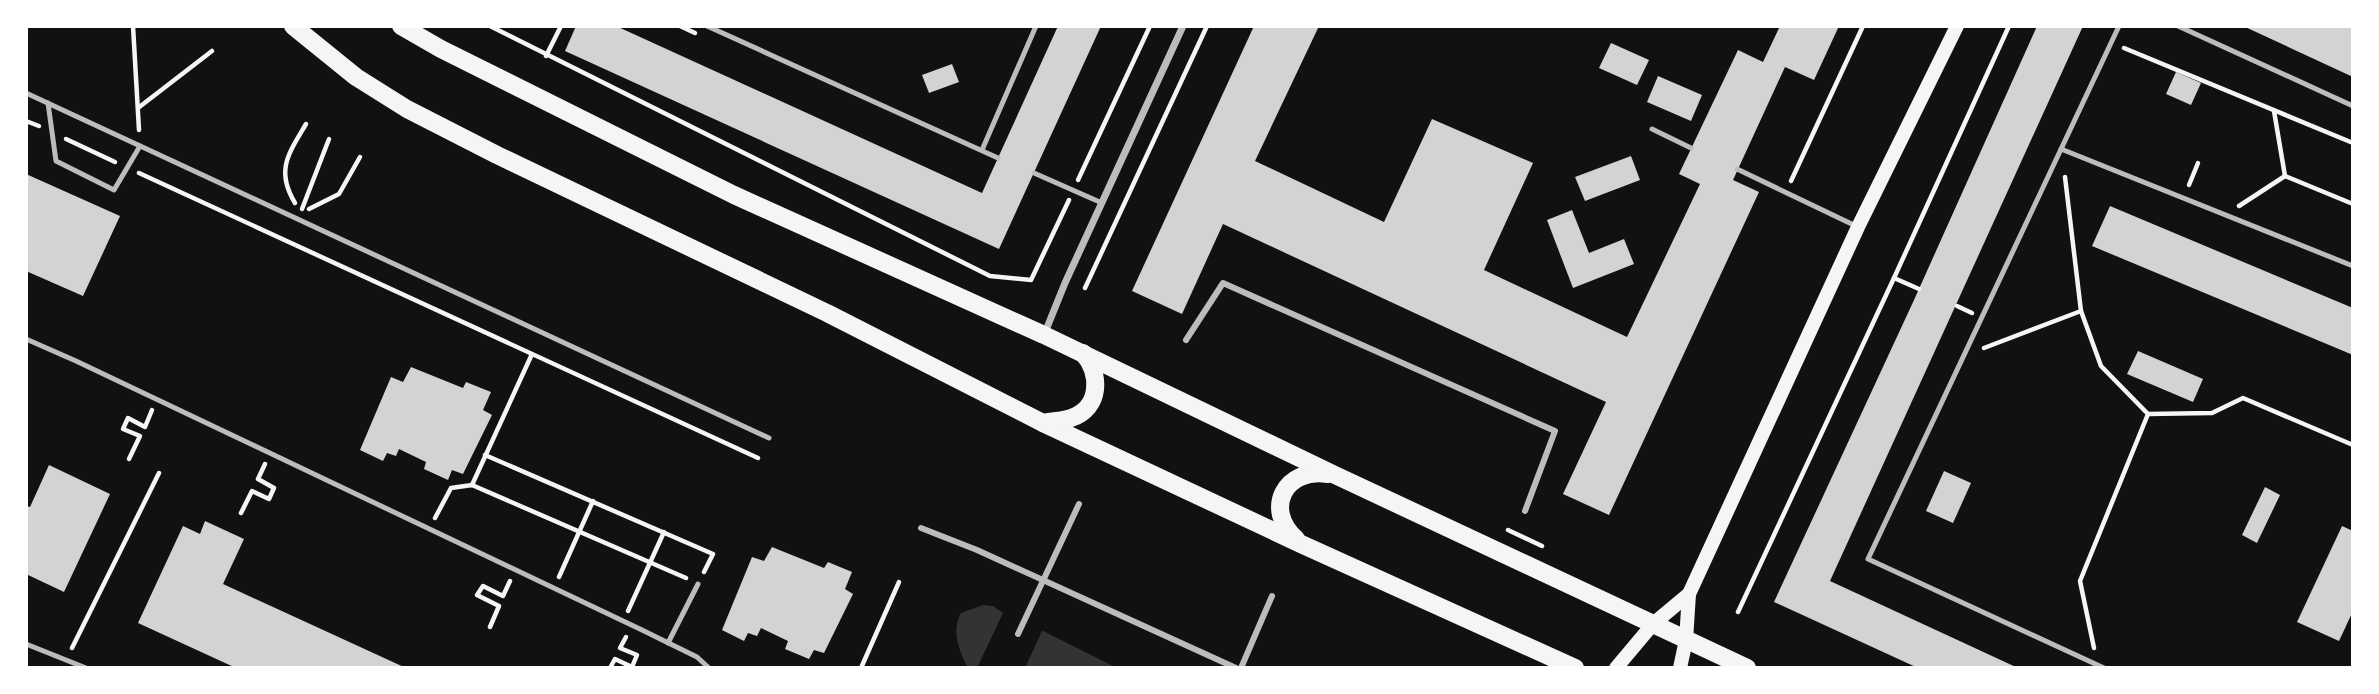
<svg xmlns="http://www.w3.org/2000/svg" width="2379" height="694" viewBox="0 0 2379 694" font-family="'Golos Text',sans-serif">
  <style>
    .water { fill: #333 }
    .building { fill: #d3d3d3 }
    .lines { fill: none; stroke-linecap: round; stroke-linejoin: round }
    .path { stroke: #f5f5f5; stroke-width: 4.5 }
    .service { stroke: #bcbcbc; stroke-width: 5 }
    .pedestrian { stroke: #bcbcbc; stroke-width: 6 }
    .minor { stroke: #bcbcbc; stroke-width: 7 }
    .secondary { stroke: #f5f5f5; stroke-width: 14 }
    .primary { stroke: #f5f5f5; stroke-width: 18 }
  </style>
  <rect width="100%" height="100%" fill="#111"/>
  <g class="water">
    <path d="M 983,605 L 993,606 L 1003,613 L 978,666 L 980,668 L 968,668 C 959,650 951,631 961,613 Z"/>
    <polygon points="1042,631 1043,631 1117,668 1025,668"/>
  </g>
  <g class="building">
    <polygon points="576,26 616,26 982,193 1058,26 1101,26 999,249 565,51"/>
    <polygon points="1254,26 1319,26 1255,161 1384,222 1432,119 1533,163 1484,270 1627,337 1700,184 1679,174 1738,50 1763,62 1780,26 1839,26 1814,80 1785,67 1733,180 1759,192 1609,515 1563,494 1606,402 1223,224 1182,314 1132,291"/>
    <polygon points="2037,26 2083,26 1830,581 2018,668 1918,668 1774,602 1914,300"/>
    <polygon points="2243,26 2347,26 2353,29 2353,77"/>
    <polygon points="1611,43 1649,60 1637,85 1599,68"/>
    <polygon points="952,64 959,82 929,93 922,75"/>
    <polygon points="2176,72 2201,83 2191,105 2166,94"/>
    <polygon points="1658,76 1702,95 1691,121 1647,102"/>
    <polygon points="1631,156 1640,180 1585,201 1575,177"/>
    <polygon points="26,174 120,216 83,296 26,271"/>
    <polygon points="2110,206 2353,308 2353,355 2092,246"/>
    <polygon points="1572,210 1589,253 1624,239 1634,264 1573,288 1547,220"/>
    <polygon points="2138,351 2203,379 2193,402 2127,374"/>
    <polygon points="411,367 463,388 466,382 491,392 483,410 492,415 463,474 452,470 448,480 424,469 426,462 399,449 396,456 387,453 383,461 360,450 391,377 403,382"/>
    <polygon points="49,465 110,494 64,592 26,574 26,506 30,507"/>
    <polygon points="1944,471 1971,483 1953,523 1926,511"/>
    <polygon points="2265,487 2280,495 2257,543 2242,535"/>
    <polygon points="205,521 244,539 223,584 406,668 236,668 138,623 183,526 200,534"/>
    <polygon points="2342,526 2353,531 2353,611 2339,641 2297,622"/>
    <polygon points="772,547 824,568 828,562 852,572 845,589 853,594 824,653 814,650 809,659 785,649 788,641 761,628 757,636 748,633 744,641 722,630 752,557 764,561"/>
  </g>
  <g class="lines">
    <g class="path">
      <polyline points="133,26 139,130"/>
      <polyline points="490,26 990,276 1031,280 1069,200"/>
      <polyline points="680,26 695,33"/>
      <polyline points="2124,48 2353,143"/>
      <polyline points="546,56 561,26"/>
      <polyline points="138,108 212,51"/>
      <polyline points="2274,111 2285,176"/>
      <polyline points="26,121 39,126"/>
      <polyline points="66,139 115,162"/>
      <polyline points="139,173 758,458"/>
      <polyline points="2285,176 2353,204"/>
      <polyline points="2065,177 2081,311 2101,366 2148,414 2080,581 2094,648"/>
      <polyline points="1078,180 1150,26"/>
      <polyline points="1791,181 1863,26"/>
      <polyline points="2189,185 2198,163"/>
      <path d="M 295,203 C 275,170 289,153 306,124"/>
      <polyline points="2239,206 2285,176"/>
      <polyline points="302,209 329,139"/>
      <polyline points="309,209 339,194 360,157"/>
      <polyline points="1085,288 1207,26"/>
      <polyline points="1919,289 1894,278 2009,26"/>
      <polyline points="1957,306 1972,313"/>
      <polyline points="1984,348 2081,311"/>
      <polyline points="2148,414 2212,413 2243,398 2353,445"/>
      <polyline points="485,455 713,554 704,572"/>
      <polyline points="129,459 140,436 123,429 128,418 145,427 152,410"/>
      <polyline points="472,485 532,354"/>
      <polyline points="241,513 252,491 269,499 274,488 258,479 265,464"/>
      <polyline points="435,518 451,488 472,485 686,578"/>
      <polyline points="1508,530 1542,546"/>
      <polyline points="559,577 593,501"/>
      <polyline points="628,611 664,532"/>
      <polyline points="1738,612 1894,278"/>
      <polyline points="490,627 499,606 477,595 483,586 503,596 510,581"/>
      <polyline points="72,648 159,473"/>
      <polyline points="610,668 615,659 632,667 637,655 620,648 626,637"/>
      <polyline points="861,668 899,582"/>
    </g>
    <g class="service">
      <polyline points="707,26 998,158"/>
      <polyline points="2178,26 2353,106"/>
      <polyline points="26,93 769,438"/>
      <polyline points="48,103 56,161 114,190 140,146"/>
      <polyline points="1652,129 1691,148"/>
      <polyline points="2061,149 2353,266"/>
      <polyline points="982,150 1036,26"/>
      <polyline points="1737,169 1858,227"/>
      <polyline points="1034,173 1102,203"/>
      <polyline points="26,339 76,361 642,630 697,657 709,668"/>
      <polyline points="668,643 698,584"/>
      <polyline points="26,644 86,668"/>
      <polyline points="2104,668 1868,559 2119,26"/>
    </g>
    <g class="pedestrian">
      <polyline points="1186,340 1223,283 1555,431 1525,511"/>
      <polyline points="921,528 977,550 1236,668"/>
      <polyline points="1018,634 1079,504"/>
      <polyline points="1241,668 1272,596"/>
    </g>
    <polyline class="minor" points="1044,335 1065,283 1183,26"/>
    <g class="secondary">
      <polyline points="1616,668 1653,624 1689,594"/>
      <polyline points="1680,668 1686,640 1689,594 1858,227 1957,26"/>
    </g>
    <g class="primary">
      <polyline points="293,26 356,77 407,109 497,155 827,313 1043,423 1301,544 1575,668"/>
      <polyline points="401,26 441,49 734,195 1044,335 1335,475 1747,668"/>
      <path d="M 1043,423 C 1052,421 1062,421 1071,418 C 1101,408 1101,374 1083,353"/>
      <path d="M 1296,539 C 1263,509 1285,467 1328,474"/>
    </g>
  </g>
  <rect width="2379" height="694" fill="none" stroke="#ffffff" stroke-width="56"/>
</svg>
